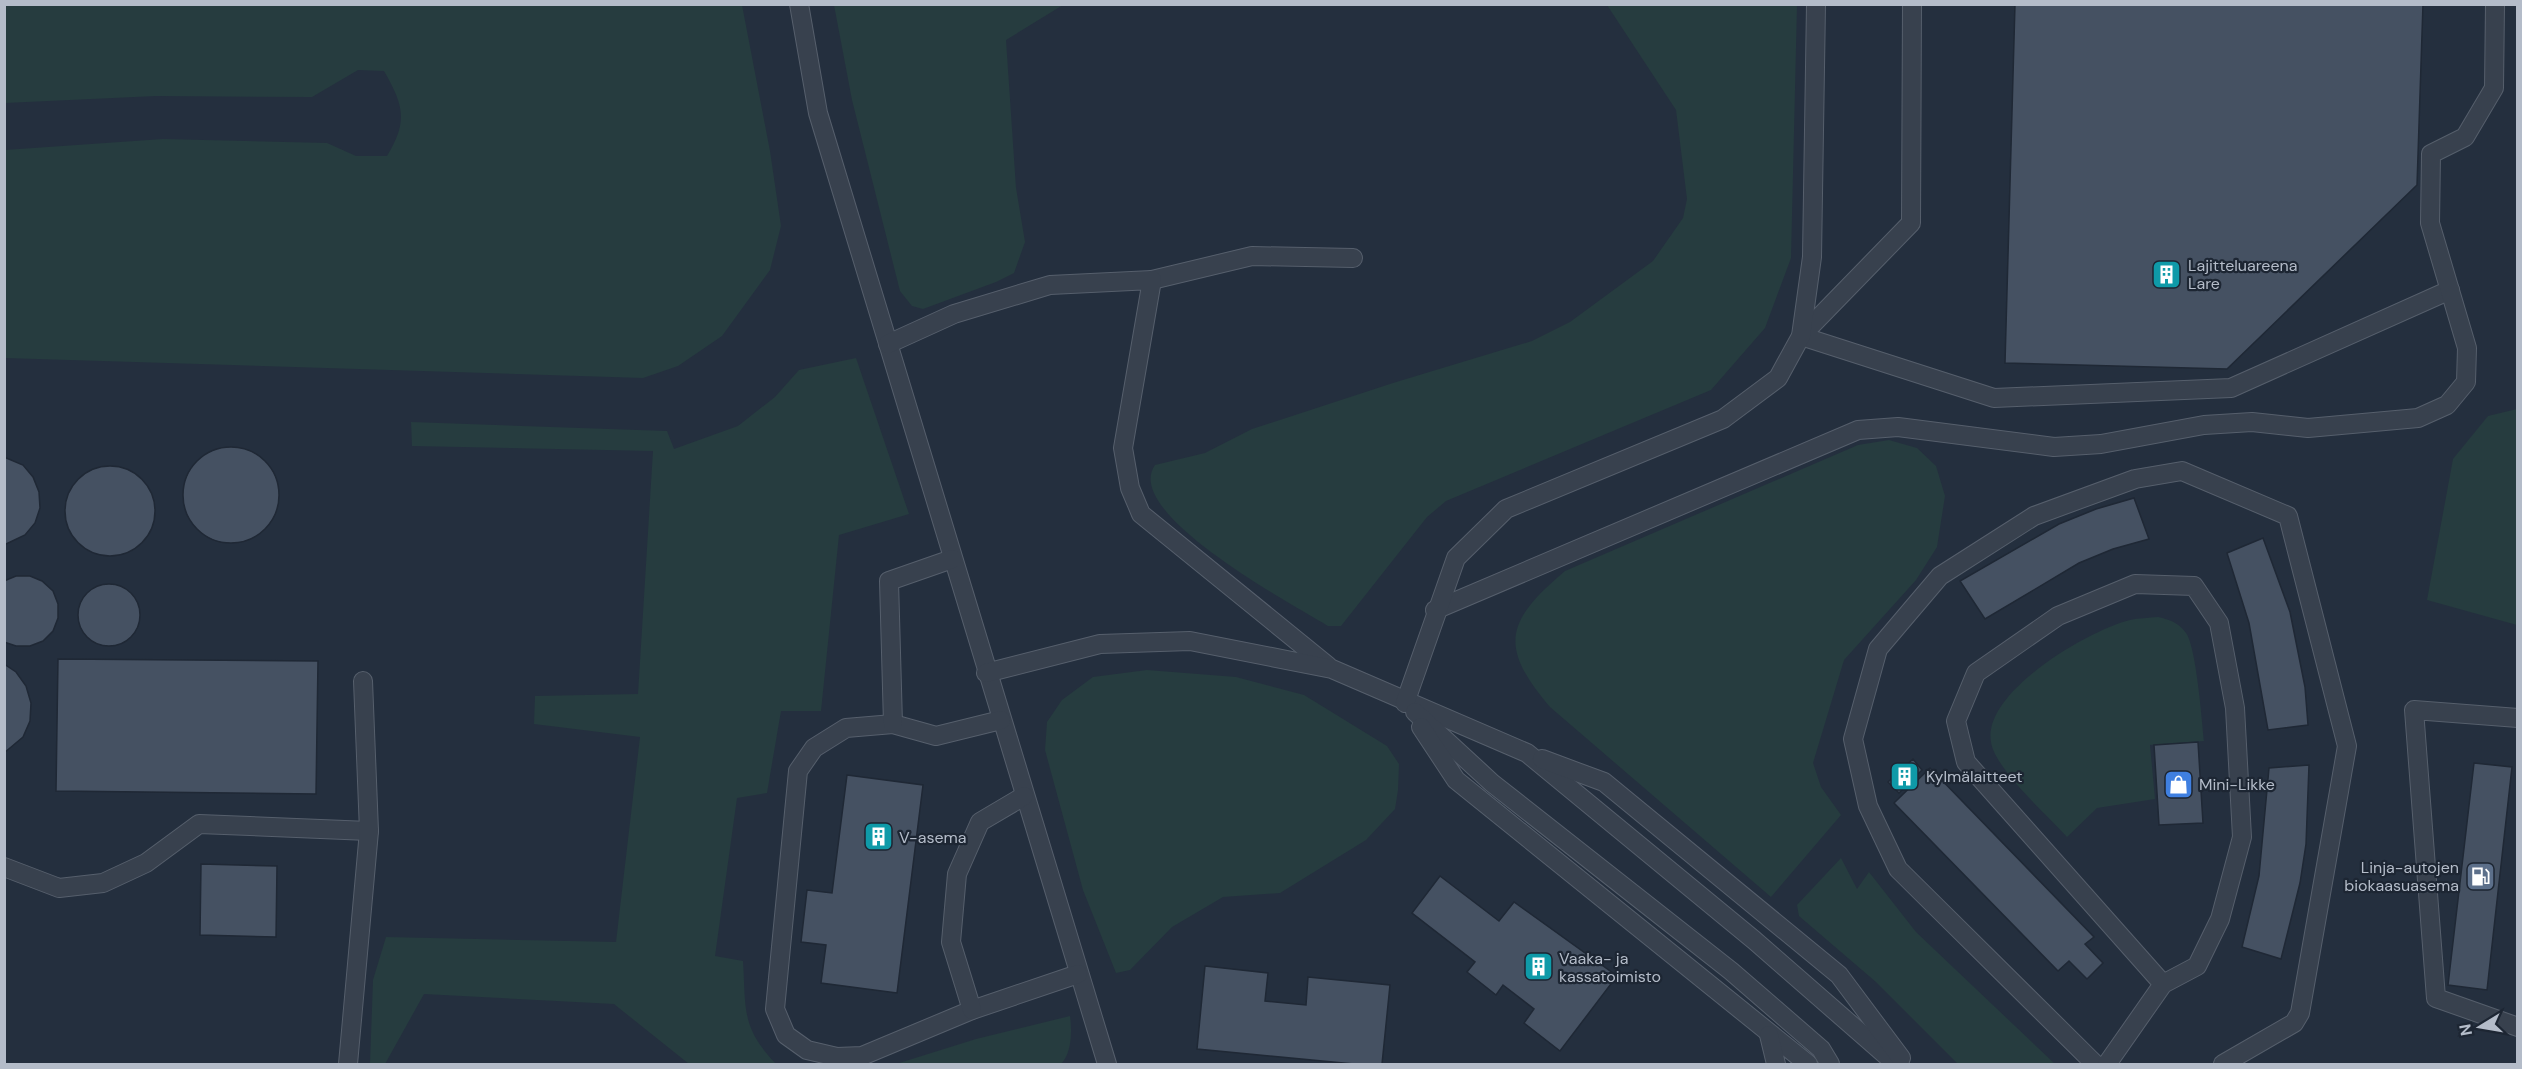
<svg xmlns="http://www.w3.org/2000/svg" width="2522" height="1069" viewBox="0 0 2522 1069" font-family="'DM Sans',sans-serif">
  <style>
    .green { fill: #263c3f }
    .building { fill: #455162; stroke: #1f2835; stroke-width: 1.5 }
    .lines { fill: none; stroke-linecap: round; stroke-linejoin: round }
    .lane-casing { stroke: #565f6c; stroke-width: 20 }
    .lane { stroke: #38414e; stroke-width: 18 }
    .labels { text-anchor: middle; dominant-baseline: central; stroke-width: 4.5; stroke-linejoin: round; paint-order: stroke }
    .poi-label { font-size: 16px; fill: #b4bcc9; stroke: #1d2633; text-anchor: start }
  </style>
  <rect width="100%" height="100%" fill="#242f3e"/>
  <g class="green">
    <path d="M 4,5 L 742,5 L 770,151 L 781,226 L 770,270 L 722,336 L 678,366 L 643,378 L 5,358 L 5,150 L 163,139 L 327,143 L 356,156 L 387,156 C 408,121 404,106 384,71 L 358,70 L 312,97 L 156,96 L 5,103 Z"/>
    <polygon points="834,5 1063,5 1006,40 1016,188 1025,242 1014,273 996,282 923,309 912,306 900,291 852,100"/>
    <path d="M 1607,5 L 1797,5 L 1791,258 L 1765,328 L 1711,390 L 1446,501 L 1427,517 L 1341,626 L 1328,626 C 1294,605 1121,513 1155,465 L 1205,453 L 1252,429 L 1393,383 L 1532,341 L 1570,322 L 1653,261 L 1683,218 L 1687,199 L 1676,110 Z"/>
    <path d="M 856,358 L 909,514 L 839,535 L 821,711 L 781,711 L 767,793 L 737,798 L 715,956 L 743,961 C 746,1010 741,1027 776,1064 L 689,1064 L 614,1004 L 424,994 L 385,1064 L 370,1064 L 373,980 L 386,937 L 616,942 L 640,737 L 534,724 L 535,696 L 638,694 L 653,451 L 412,446 L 411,422 L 667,431 L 674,449 L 738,426 L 775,397 L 799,370 Z"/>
    <polygon points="2517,409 2518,409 2517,625 2427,600 2453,459 2488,416"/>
    <path d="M 1889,440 L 1917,448 L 1936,466 L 1945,496 L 1937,547 L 1916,580 L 1844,660 L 1813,763 L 1821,787 L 1841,815 L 1771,897 L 1550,707 C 1498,646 1506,621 1565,571 L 1858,445 Z"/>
    <path d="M 2158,617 C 2170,620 2178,622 2186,633 C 2196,646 2202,720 2204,741 L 2150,745 L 2155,799 L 2097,808 L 2067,837 C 2048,816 1995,769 1991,742 C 1982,692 2089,630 2130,620 C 2139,618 2149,618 2158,617 Z"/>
    <polygon points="1147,670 1236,677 1304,695 1387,746 1399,764 1398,790 1395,809 1366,840 1280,893 1223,897 1172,927 1130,970 1116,973 1083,890 1045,750 1047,722 1062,700 1093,677"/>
    <polygon points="1841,858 1857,889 1869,872 1916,932 2055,1064 1958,1064 1876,982 1799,916 1797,905"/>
    <path d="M 1070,1016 C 1072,1031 1072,1053 1061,1064 L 896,1064 L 976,1039 Z"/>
  </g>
  <g class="building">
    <polygon points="2015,4 2423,4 2417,185 2227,369 2005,363"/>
    <circle cx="231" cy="495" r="48"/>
    <polygon points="4,457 23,465 33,477 39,492 40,508 35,523 25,535 4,545"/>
    <circle cx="110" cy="511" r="45"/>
    <polygon points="2134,498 2149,539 2113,549 2079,563 1985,619 1960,581 2059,524 2096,509"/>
    <polygon points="2263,538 2290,612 2305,687 2308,725 2268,730 2249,623 2227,553"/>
    <polygon points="16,576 30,576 42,581 53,591 58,604 58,618 53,631 43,641 30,646 16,646 4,642 4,581"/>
    <circle cx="109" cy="615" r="31"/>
    <polygon points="58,659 318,661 316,794 56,791"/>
    <polygon points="4,664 16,672 26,686 31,703 30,721 23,737 4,753"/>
    <polygon points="2198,742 2203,823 2159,825 2154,745"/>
    <polygon points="1913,759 1922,770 1899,793 1888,782"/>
    <polygon points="2474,763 2512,767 2487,990 2448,985"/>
    <polygon points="2309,765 2306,844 2300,883 2281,959 2242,947 2259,876 2269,768"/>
    <polygon points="1930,768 2094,937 2085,944 2103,963 2087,979 2069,961 2058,971 1894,803"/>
    <polygon points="847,775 923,785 897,993 821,983 826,945 801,942 807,890 832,893"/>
    <polygon points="201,864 277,866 276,937 200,935"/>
    <polygon points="1440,876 1499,921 1514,902 1617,976 1560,1051 1524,1023 1534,1009 1503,985 1496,995 1467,972 1475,962 1412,913"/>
    <polygon points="1205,966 1268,973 1265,1001 1306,1005 1308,977 1390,985 1382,1064 1354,1064 1197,1049"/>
  </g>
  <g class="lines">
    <defs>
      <g id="lane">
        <polyline points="799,4 818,113 1107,1064"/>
        <polyline points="1912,4 1911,223 1801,336 1994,398 2231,388 2450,290"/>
        <polyline points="1152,280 1252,256 1353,258"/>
        <polyline points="888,344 954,314 1050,285 1152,280 1123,448 1130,488 1141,514 1328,666"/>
        <polyline points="1435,610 1858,430 1898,427 2054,447 2101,444 2204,425 2252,422 2308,428 2418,418 2447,405 2466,382 2467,348 2430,223 2431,154 2465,137 2494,88 2495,4"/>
        <polyline points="986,673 1100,644 1190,641 1332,669 1527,753 1754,940 1896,1064"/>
        <polyline points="1405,703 1456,558 1506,509 1723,419 1778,378 1801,336 1812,257 1816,4"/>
        <polyline points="1415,712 1492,783 1731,971 1821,1049 1830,1064"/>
        <polyline points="2518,718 2414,710 2436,998 2518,1027"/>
        <polyline points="1001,720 936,736 893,724 846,728 814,748 798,771 775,1009 786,1035 807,1050 837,1057 862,1056 972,1010 1078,974"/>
        <polyline points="893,724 889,581 952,559"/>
        <polyline points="1421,727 1456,780 1808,1064"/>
        <polyline points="1542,759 1604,782 1839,975 1901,1058"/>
        <polyline points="4,867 59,888 103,883 146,863 199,824 369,831"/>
        <polyline points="972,1010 951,942 957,874 980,822 1024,796"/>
        <polyline points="1769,1035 1776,1064"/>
        <polyline points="348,1064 369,831 363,681"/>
        <polyline points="2095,1064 1898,869 1868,806 1853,739 1878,649 1940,576 2034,516 2135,479 2182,471 2288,516 2347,746 2300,1013 2294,1023 2223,1064"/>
        <polyline points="2107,1064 2163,984 2197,966 2220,919 2242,837 2235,708 2219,623 2194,586 2135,584 2058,616 1976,673 1956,721 1966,762 2163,984"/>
      </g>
    </defs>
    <use href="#lane" class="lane-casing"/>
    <use href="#lane" class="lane"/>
  </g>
  <defs>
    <symbol id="building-square" viewBox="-11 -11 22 22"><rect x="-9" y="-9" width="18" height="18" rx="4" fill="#0f9aa8" stroke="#1d2633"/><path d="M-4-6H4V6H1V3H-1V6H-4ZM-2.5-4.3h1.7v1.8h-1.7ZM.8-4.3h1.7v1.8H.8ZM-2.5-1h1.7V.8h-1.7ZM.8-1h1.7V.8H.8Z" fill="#fff"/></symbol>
    <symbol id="shop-square" viewBox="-11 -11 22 22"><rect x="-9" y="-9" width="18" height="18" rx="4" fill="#3f7fe0" stroke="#1d2633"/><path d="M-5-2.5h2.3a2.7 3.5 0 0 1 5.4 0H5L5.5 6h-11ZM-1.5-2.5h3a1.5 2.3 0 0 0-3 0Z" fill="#fff"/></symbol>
    <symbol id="fuel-square" viewBox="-11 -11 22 22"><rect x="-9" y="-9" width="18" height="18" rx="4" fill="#5c6f8a" stroke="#1d2633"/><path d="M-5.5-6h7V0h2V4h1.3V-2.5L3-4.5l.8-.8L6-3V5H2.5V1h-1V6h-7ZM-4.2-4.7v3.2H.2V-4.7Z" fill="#fff"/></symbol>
  </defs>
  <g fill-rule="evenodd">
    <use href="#building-square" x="2150" y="258" width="33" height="33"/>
    <use href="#building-square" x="1888" y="760" width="33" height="33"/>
    <use href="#shop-square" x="2162" y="768" width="33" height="33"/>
    <use href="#building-square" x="862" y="820" width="33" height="33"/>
    <use href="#fuel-square" x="2464" y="860" width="33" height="33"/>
    <use href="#building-square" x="1522" y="950" width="33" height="33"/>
  </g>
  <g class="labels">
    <g class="poi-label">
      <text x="2188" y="265">Lajitteluareena<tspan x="2188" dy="18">Lare</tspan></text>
      <text x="1926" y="776">Kylmälaitteet</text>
      <text x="2199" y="784">Mini-Likke</text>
      <text x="899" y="837">V-asema</text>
      <text x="2459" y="867" text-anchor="end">Linja-autojen<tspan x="2459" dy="18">biokaasuasema</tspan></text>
      <text x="1559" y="958">Vaaka- ja<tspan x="1559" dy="18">kassatoimisto</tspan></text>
    </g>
  </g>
  <rect width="2522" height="1069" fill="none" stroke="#b4bcc9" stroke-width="12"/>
  <g transform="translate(2480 1027) rotate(259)" stroke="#1d2633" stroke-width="4.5" paint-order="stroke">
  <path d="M0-4.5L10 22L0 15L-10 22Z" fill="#b4bcc9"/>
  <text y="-9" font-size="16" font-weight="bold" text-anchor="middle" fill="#b4bcc9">N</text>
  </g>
</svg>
